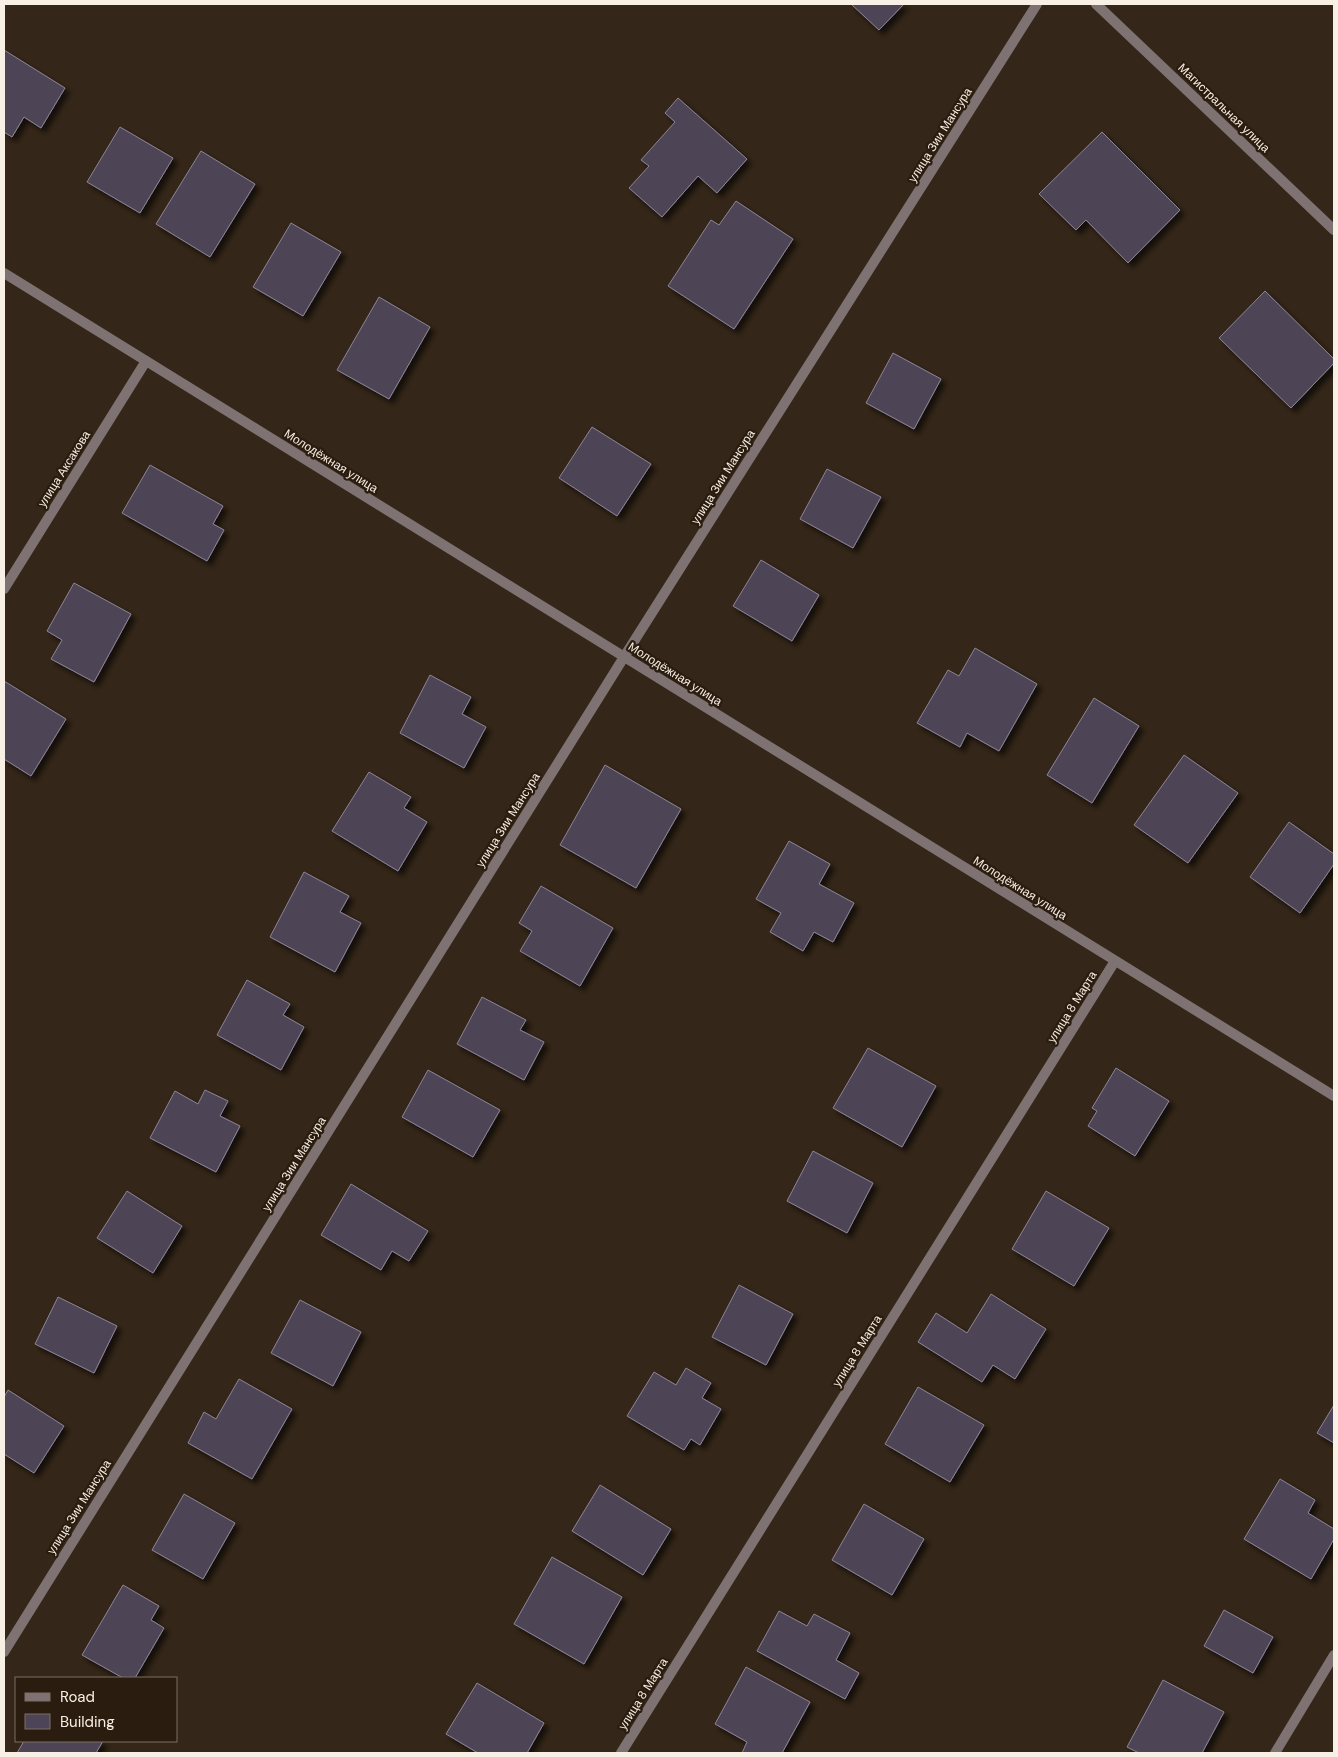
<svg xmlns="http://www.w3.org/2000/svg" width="1338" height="1757" viewBox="0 0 1338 1757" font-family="'DM Sans',sans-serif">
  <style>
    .building { fill: #4d4557; stroke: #8d8498; filter: url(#shadow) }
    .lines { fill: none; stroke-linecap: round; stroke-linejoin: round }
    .minor { stroke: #7e7372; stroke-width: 10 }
    .labels { text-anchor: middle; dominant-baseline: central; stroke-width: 4.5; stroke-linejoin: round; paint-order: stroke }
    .street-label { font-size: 12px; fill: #f8efe5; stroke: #2a1c0e }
  </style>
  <defs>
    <filter id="shadow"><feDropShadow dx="4.5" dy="4.5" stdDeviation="2.5" flood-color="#0009"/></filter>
  </defs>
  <rect width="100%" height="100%" fill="#342618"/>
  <g class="building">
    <polygon points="851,4 904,4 879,30"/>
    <polygon points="4,50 65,88 41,128 24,117 12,137 4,132"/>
    <polygon points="678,98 747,159 717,193 698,176 662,217 629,188 649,166 641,160 675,122 665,113"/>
    <polygon points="120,127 173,158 140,213 87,182"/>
    <polygon points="1102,132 1180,210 1128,263 1086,220 1076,230 1039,194"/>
    <polygon points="201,151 255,184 210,257 156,224"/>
    <polygon points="736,201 793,239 734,329 668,286 711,220 719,225"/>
    <polygon points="291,223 341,252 303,316 253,287"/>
    <polygon points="1265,291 1334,359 1334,363 1291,408 1219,338"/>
    <polygon points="379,297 430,327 389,399 337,370"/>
    <polygon points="893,353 941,379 914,429 866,403"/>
    <polygon points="592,427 651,464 617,516 559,478"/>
    <polygon points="150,465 223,506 213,524 224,530 207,561 122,513"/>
    <polygon points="827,469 881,497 853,548 800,519"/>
    <polygon points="761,560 819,595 792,641 733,606"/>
    <polygon points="74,583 131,614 94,682 51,659 62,640 47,631"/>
    <polygon points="975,648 1037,684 999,751 967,733 960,747 917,723 948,670 959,676"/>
    <polygon points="430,675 471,697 462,714 486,727 464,768 400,733"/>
    <polygon points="4,681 66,719 31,776 4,759"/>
    <polygon points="1094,698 1139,726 1092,803 1047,775"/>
    <polygon points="1184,755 1238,793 1188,863 1134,825"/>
    <polygon points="605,765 681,809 636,888 560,845"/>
    <polygon points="369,772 411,797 404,808 427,822 398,871 332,831"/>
    <polygon points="1289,822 1334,854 1334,864 1300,913 1250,877"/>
    <polygon points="789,841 830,864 819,884 854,903 833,942 814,932 803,951 770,932 781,913 756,899"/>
    <polygon points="304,872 349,896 340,912 361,923 335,972 270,937"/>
    <polygon points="541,886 613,928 580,986 520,951 532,931 519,923"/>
    <polygon points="247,980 290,1004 283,1015 304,1027 281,1070 217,1035"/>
    <polygon points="482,997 526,1020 520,1030 544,1042 524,1080 457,1044"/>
    <polygon points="868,1048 936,1086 902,1147 833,1108"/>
    <polygon points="1116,1068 1169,1101 1135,1156 1088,1126 1097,1111 1092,1108"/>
    <polygon points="428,1070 500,1110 473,1157 402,1117"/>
    <polygon points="205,1090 228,1101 220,1116 240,1126 216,1172 150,1138 175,1091 198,1104"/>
    <polygon points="813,1151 873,1183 847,1233 787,1201"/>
    <polygon points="351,1184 428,1231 409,1261 392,1251 381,1270 321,1235"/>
    <polygon points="127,1191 182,1226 153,1273 97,1238"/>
    <polygon points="1046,1191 1109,1228 1074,1286 1012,1249"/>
    <polygon points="739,1285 793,1314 766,1365 712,1337"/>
    <polygon points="991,1294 1046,1329 1015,1379 993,1365 982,1382 918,1342 936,1313 967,1333"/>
    <polygon points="58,1297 117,1326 94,1373 35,1344"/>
    <polygon points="300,1300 361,1332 333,1386 271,1353"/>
    <polygon points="686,1368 711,1383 702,1398 721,1409 700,1445 691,1439 684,1450 627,1416 654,1372 676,1385"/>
    <polygon points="239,1379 292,1409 252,1479 188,1443 204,1412 216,1419"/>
    <polygon points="918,1387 984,1425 950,1482 885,1444"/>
    <polygon points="8,1390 64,1426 34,1473 4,1454 4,1397"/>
    <polygon points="1334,1405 1334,1443 1317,1433"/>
    <polygon points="1280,1479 1315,1500 1308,1513 1334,1529 1334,1539 1311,1579 1244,1539"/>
    <polygon points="600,1485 671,1529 643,1575 572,1531"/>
    <polygon points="184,1494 235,1523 203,1579 152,1550"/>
    <polygon points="864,1504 924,1539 892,1595 832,1560"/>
    <polygon points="552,1557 622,1597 584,1664 514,1624"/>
    <polygon points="123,1585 159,1606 151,1620 164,1628 135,1678 123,1678 82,1655"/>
    <polygon points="1224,1610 1273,1637 1253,1673 1204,1646"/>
    <polygon points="779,1611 807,1626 814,1614 850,1633 836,1660 859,1673 845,1699 757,1651"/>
    <polygon points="746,1667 810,1702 782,1753 742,1753 747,1742 715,1724"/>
    <polygon points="1163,1680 1224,1712 1202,1753 1139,1753 1127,1747"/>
    <polygon points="477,1683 544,1723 527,1753 478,1753 446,1734"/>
    <polygon points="24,1741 103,1741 96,1753 17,1753"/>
  </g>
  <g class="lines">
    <g class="minor">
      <polyline points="1096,4 1334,230"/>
      <polyline points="4,273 1334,1096"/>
      <polyline points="4,589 146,361"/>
      <polyline points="4,1652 624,657 1037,4"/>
      <polyline points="621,1753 1115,961"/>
      <polyline points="1275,1753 1334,1655"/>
    </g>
  </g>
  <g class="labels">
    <g class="street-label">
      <text transform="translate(1224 108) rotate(44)">Магистральная улица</text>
      <text transform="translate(940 135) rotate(-58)">улица Зии Мансура</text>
      <text transform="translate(331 461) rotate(32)">Молодёжная улица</text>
      <text transform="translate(64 469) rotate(-58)">улица Аксакова</text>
      <text transform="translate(723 477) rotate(-58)">улица Зии Мансура</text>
      <text transform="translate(675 674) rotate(32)">Молодёжная улица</text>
      <text transform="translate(508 820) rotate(-58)">улица Зии Мансура</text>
      <text transform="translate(1020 888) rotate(32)">Молодёжная улица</text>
      <text transform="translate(1072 1007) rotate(-58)">улица 8 Марта</text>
      <text transform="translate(294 1164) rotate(-58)">улица Зии Мансура</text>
      <text transform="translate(857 1351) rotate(-58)">улица 8 Марта</text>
      <text transform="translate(79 1507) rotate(-58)">улица Зии Мансура</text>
      <text transform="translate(643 1694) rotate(-58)">улица 8 Марта</text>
    </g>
  </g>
  <rect width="1338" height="1757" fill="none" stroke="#f8efe5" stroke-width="10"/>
  <rect x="15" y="1677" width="162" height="65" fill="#2a1c0e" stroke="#7c7064"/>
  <rect x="25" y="1693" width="25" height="8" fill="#7e7372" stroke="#7c7064"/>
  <text x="60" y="1702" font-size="15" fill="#f8efe5">Road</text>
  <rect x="25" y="1714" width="25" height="15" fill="#4d4557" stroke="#7c7064"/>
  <text x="60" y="1727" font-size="15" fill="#f8efe5">Building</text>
</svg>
